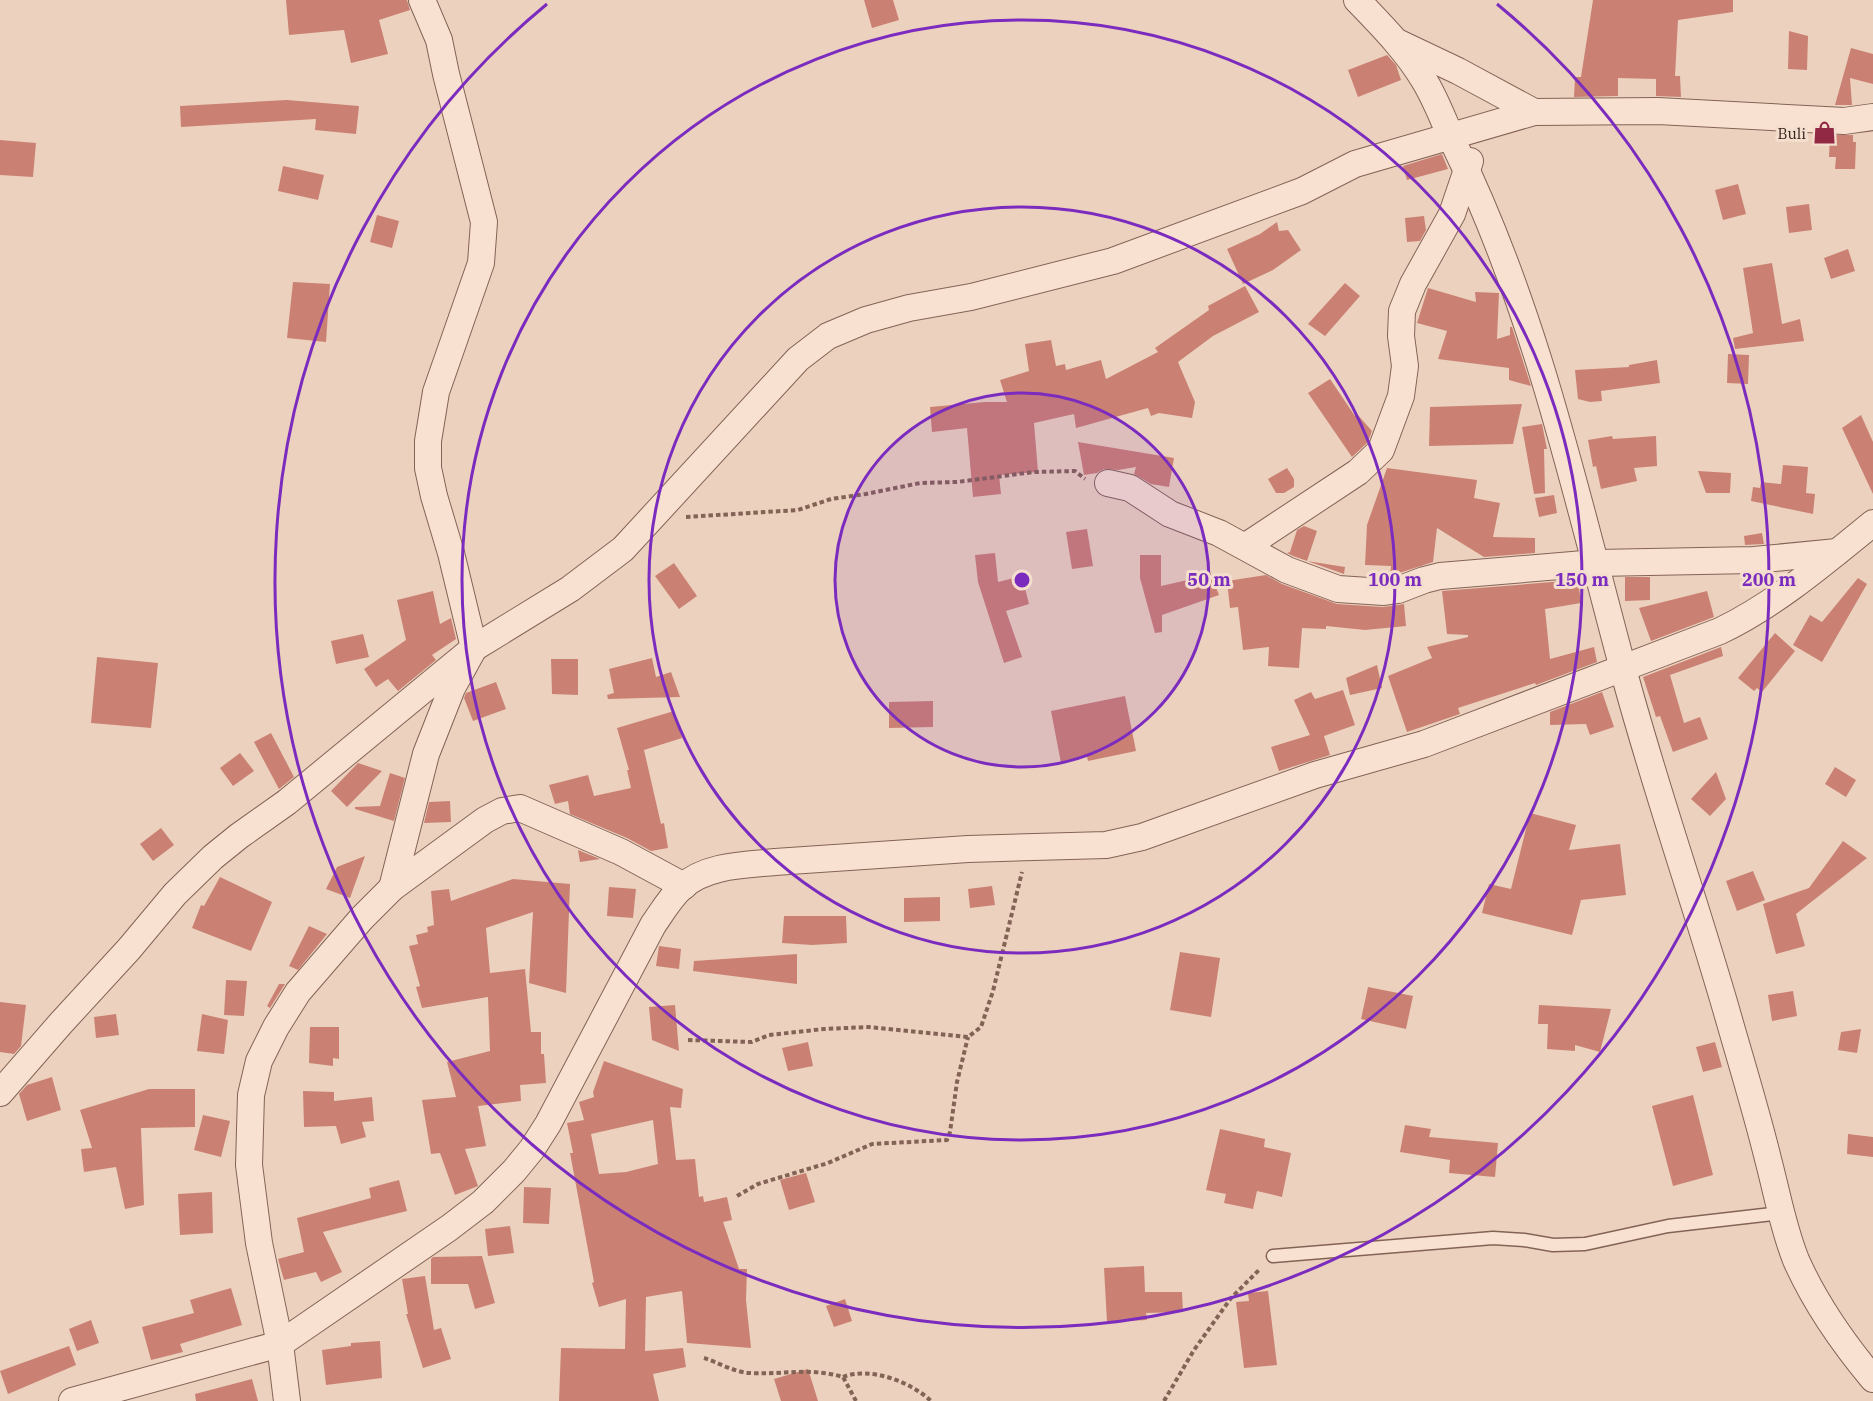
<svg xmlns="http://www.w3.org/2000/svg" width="1873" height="1401" viewBox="0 0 1873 1401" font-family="'IBM Plex Serif',serif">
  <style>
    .building { fill: #ca8174; fill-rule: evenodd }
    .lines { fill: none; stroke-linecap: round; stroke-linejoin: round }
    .lane-casing { stroke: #846357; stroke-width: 15 }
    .street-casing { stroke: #846357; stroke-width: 28 }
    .path { stroke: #846357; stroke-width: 4; stroke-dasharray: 4.5 3; stroke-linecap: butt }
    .lane { stroke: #f8e1d0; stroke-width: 12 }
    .street { stroke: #f8e1d0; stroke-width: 26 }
    .ring { fill: none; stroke: #7b2cbf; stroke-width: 3 }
    .labels { text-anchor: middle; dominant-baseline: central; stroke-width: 6; stroke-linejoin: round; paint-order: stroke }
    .poi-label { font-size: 15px; fill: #33211b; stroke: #f4decd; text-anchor: end }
    .centre { fill: #7b2cbf; stroke: #f4decd; stroke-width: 3 }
    .ring-label { font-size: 18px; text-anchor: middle; font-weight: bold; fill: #7b2cbf; stroke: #f4decd; stroke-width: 6; stroke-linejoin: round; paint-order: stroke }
  </style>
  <rect width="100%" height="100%" fill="#ecd2be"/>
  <g class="building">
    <polygon points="286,0 407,0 410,10 379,20 388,54 351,63 344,30 289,35"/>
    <polygon points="864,0 893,0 899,20 872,28"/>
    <polygon points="1593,0 1733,0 1733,12 1678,20 1675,76 1680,76 1681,97 1656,96 1656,79 1618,78 1618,96 1574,97 1575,77 1581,77"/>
    <polygon points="1789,31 1808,36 1807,70 1788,69"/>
    <polygon points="1851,48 1873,54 1873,84 1850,78 1852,105 1835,105"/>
    <polygon points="1387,55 1396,65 1401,80 1358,97 1348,70"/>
    <polygon points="287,100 359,106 356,134 315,130 316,119 181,127 180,106"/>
    <polygon points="1830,135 1853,135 1853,142 1856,142 1855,169 1835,169 1836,157 1829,157"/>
    <polygon points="0,140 36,143 33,177 0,175"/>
    <polygon points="1442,154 1448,169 1407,180 1403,166"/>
    <polygon points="283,166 324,175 318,200 278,191"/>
    <polygon points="1738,184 1746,214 1723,220 1715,190"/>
    <polygon points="1809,204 1812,230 1789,233 1786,207"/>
    <polygon points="377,215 399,221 392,248 370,242"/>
    <polygon points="1424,216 1426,230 1420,241 1407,242 1405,218"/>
    <polygon points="1277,222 1279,231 1288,230 1301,250 1273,270 1243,284 1227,249 1260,234"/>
    <polygon points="1848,249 1855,271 1831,279 1824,258"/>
    <polygon points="1772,263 1782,324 1800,319 1804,341 1735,349 1733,338 1753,333 1743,268"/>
    <polygon points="293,282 330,284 326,342 287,338"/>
    <polygon points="1345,283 1360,296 1325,336 1308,324"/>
    <polygon points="1245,286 1259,312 1213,336 1178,362 1195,402 1192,418 1159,413 1151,416 1148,408 1076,428 1074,414 1034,423 1038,472 999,475 1001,494 973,497 967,428 932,432 930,407 985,402 1007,402 1000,380 1029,371 1025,344 1051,340 1056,366 1065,364 1066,370 1101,360 1106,379 1158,352 1155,348 1209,310 1208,306"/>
    <polygon points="1428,288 1476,302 1475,292 1499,293 1497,339 1510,335 1510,327 1512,327 1531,386 1509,380 1509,368 1438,359 1447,331 1417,323"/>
    <polygon points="1728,354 1749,355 1748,384 1727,383"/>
    <polygon points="1657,360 1660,383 1601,391 1602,401 1590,402 1578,399 1575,370 1629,367 1629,365"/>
    <polygon points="1330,379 1355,416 1357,414 1372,431 1368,442 1352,457 1308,393"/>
    <polygon points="1522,404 1513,444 1429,446 1430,407"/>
    <polygon points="1861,415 1873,442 1873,494 1842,428"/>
    <polygon points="1542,424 1547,449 1544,449 1545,493 1534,494 1522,427"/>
    <polygon points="1612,436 1613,439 1656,436 1657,466 1634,468 1637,481 1601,489 1596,466 1593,467 1588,440"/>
    <polygon points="1078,442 1174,458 1169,487 1151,484 1134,474 1136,467 1118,470 1104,469 1097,473 1084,475"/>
    <polygon points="1783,465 1808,467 1806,493 1815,494 1813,514 1751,501 1753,487 1760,488 1761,482 1781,484"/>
    <polygon points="1287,468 1294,479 1294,487 1284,493 1276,493 1268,479"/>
    <polygon points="1387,468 1477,480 1474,498 1500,503 1493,537 1535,538 1535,553 1484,557 1437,528 1433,562 1390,576 1391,566 1365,565 1367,525"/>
    <polygon points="1698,471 1731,473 1730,493 1706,493"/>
    <polygon points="1554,495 1557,513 1539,517 1535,498"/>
    <polygon points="1304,526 1317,531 1307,561 1345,567 1344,574 1293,556 1287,553 1290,552 1297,530"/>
    <polygon points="1087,529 1093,566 1072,569 1066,532"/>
    <polygon points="1762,533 1764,544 1745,545 1744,536"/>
    <polygon points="995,553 998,582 1022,576 1029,604 1006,611 1022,657 1004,663 978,582 975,555"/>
    <polygon points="1140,555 1161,555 1161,586 1192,579 1210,572 1219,595 1162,615 1162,632 1155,633 1140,578"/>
    <polygon points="674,563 697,596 679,609 655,576"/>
    <polygon points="1768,574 1768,584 1759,588 1749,588 1748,575"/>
    <polygon points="1266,575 1282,584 1337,604 1383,607 1404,604 1406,626 1365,630 1326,626 1326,629 1302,628 1299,668 1268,666 1269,647 1243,650 1238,607 1230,608 1227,581"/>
    <polygon points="1625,577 1650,577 1650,600 1625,601"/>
    <polygon points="1858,578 1867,584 1822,662 1793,645 1810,615 1822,622"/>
    <polygon points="1578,580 1581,603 1545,609 1550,659 1594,647 1597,662 1536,685 1535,683 1458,708 1460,714 1407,732 1388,676 1432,658 1427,647 1468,637 1468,635 1447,634 1442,591"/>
    <polygon points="433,591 440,624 451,618 456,639 432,655 436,660 398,691 388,679 376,687 364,669 406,640 397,600"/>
    <polygon points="1707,591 1714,617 1651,641 1639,608"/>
    <polygon points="1775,633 1795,651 1762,692 1757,688 1754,691 1738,678"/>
    <polygon points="363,634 369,657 336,664 331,641"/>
    <polygon points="1721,647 1723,656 1670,675 1684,723 1700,717 1708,739 1673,752 1660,716 1656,717 1643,677"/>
    <polygon points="97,657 158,663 151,728 91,723"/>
    <polygon points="652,658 656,677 671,672 680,697 608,699 607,695 614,693 609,669"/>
    <polygon points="551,659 578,659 578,695 552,694"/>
    <polygon points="1377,665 1382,688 1350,695 1346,678"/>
    <polygon points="496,682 506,709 473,721 464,698 466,693"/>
    <polygon points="1343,690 1355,725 1324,736 1330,755 1279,771 1271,747 1310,735 1294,700 1311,692 1315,699"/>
    <polygon points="1602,692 1614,727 1590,735 1586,724 1550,725 1550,712"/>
    <polygon points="1125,696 1136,751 1088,761 1087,757 1061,763 1051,711"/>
    <polygon points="933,701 933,727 889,728 889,702"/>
    <polygon points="674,711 682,738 644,750 661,824 664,823 668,848 651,851 627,838 570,814 568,801 555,804 549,785 588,775 594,796 631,788 627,770 629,770 617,728"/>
    <polygon points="271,733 294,777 279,789 254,742"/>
    <polygon points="240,753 254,771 233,786 220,768"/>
    <polygon points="358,763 382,771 347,807 331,791"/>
    <polygon points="1835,767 1856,780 1846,797 1825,784"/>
    <polygon points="1716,772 1726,799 1710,816 1691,799"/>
    <polygon points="390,773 405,778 394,821 355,809 355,807 380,806"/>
    <polygon points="450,801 451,822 424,823 429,802"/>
    <polygon points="1530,813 1576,825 1569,850 1620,844 1626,895 1581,900 1572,935 1482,913 1489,884 1511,889"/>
    <polygon points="161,828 174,845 153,861 140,844"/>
    <polygon points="1843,841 1867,858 1796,914 1805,946 1776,954 1763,904 1809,888"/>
    <polygon points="578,850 600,859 580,862"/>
    <polygon points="365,856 350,898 326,889 337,867"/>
    <polygon points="1753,871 1765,900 1737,911 1726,881"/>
    <polygon points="220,877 272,902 251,951 192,928 201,905 204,906"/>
    <polygon points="513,879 570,884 566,993 529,983 533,912 486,928 490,973 525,969 531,1032 541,1032 541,1054 544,1054 546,1083 520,1085 521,1101 478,1106 486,1146 465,1149 478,1186 455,1195 440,1153 431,1154 422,1100 456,1097 447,1062 490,1051 488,997 422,1008 416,987 420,986 409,946 418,944 416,935 428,932 427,927 434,925 431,891 449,889 451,901"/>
    <polygon points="992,886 995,905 970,908 968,889"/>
    <polygon points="609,887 636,889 633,918 607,916"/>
    <polygon points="940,897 940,921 904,922 904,898"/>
    <polygon points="784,916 846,916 847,943 812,945 782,943"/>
    <polygon points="309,926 327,934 298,970 289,966"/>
    <polygon points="659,946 681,949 679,969 656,966"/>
    <polygon points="1180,952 1220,958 1211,1017 1170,1010"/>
    <polygon points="797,954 797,984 693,971 694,961"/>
    <polygon points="226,980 247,981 244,1016 224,1015"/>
    <polygon points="279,984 285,984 270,1008 267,1006"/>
    <polygon points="1368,987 1413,996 1406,1029 1361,1019"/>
    <polygon points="1793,991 1797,1016 1772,1021 1768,995"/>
    <polygon points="0,1002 26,1005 21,1046 14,1054 0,1052"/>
    <polygon points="675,1005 679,1051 652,1040 649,1007"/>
    <polygon points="1539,1005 1611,1009 1600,1052 1575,1045 1575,1051 1547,1049 1548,1024 1538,1024"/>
    <polygon points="116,1014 119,1035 96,1038 94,1017"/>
    <polygon points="202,1014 228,1020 224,1054 197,1051"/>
    <polygon points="310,1027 339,1027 339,1059 333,1058 333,1066 309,1063"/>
    <polygon points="1861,1029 1857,1053 1838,1050 1841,1032"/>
    <polygon points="808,1042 813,1066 788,1071 782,1048"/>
    <polygon points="1715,1042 1722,1067 1703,1072 1696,1047"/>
    <path d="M 604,1061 L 683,1089 L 681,1108 L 670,1107 L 676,1160 L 695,1159 L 699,1197 L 703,1196 L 704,1202 L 727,1197 L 732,1220 L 723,1222 L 739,1269 L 747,1269 L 746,1300 L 751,1348 L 687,1343 L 682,1291 L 646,1297 L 645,1351 L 683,1348 L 686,1367 L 653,1374 L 659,1401 L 559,1401 L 561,1348 L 625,1349 L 626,1299 L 599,1307 L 592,1283 L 594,1282 L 570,1153 L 573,1153 L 567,1123 L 584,1120 L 579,1102 L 594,1097 L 593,1092 ZM 653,1120 L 658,1164 L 626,1172 L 599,1174 L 591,1134 Z"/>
    <polygon points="52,1077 61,1110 27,1121 19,1094 27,1085"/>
    <polygon points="149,1089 195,1089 195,1127 141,1128 144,1205 125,1209 116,1167 84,1172 81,1149 92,1148 80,1110"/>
    <polygon points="303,1091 334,1092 334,1101 372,1097 374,1121 362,1122 366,1137 341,1144 336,1126 304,1127"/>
    <polygon points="1693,1095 1713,1175 1673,1186 1652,1106"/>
    <polygon points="203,1115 230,1121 221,1157 194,1150"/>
    <polygon points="1405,1125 1431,1129 1429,1137 1498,1143 1495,1177 1449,1173 1450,1160 1400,1152"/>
    <polygon points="1220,1129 1265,1139 1264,1147 1291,1153 1282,1197 1257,1191 1253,1209 1224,1203 1226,1194 1206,1190"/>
    <polygon points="1848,1134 1873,1137 1873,1157 1847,1154"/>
    <polygon points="806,1173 815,1202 789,1210 780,1180"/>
    <polygon points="399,1180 407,1211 323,1232 342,1272 321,1282 316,1272 284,1280 278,1259 304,1252 297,1218 371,1198 369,1188"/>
    <polygon points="524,1187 551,1188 549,1224 523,1223"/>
    <polygon points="212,1192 213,1233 180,1235 178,1194"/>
    <polygon points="510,1226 514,1253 488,1256 485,1229"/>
    <polygon points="482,1256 495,1303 475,1309 468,1284 431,1284 431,1259 433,1257"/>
    <polygon points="1144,1266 1145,1292 1182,1292 1183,1312 1146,1313 1147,1320 1107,1322 1104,1268"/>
    <polygon points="425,1276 434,1330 441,1328 451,1359 423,1368 406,1314 408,1314 402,1279"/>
    <polygon points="231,1288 242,1325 180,1344 183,1352 151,1360 142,1327 194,1313 190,1300"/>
    <polygon points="1268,1291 1277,1365 1244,1368 1236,1302 1249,1301 1248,1293"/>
    <polygon points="845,1299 852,1321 834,1327 826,1306"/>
    <polygon points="91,1320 99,1343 77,1351 69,1329"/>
    <polygon points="380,1341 382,1378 326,1385 322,1350 351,1346 351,1343"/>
    <polygon points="69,1346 76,1365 8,1394 0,1371"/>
    <polygon points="808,1369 818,1401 781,1401 774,1379"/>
    <polygon points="252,1379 258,1401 196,1401 195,1394"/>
  </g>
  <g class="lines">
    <defs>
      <polyline id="lane" points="1273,1256 1493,1238 1524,1240 1553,1245 1585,1244 1668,1226 1781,1213"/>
      <g id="street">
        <path d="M 1357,0 C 1381,25 1406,50 1424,80 C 1437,101 1445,125 1456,148 C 1536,312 1575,490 1622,665 C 1654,786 1696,903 1730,1023 C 1743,1068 1757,1114 1768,1159 C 1777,1193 1783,1228 1796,1260 C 1815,1303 1843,1343 1873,1379"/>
        <polyline points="1399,43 1458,71 1534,112 1658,111 1844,121 1873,117"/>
        <polyline points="1108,483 1130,488 1170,514 1219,533 1287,570 1338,589 1384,592 1398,590 1424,580 1440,576 1596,563 1754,560 1837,552"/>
        <polyline points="1246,546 1358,472 1381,450 1401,396 1405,366 1401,336 1402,311 1413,284 1452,214 1470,161"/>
        <polyline points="392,888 426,754 452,688 474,648 451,553 434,496 428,468 428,441 436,392 481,263 484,222 446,74 439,40 422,0"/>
        <polyline points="0,1093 61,1023 129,949 175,894 213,857 239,836 287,802 474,648 570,589 623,549 798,359 828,336 866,320 909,308 971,297 1113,261 1302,191 1355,164 1534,112"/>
        <path d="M 72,1401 L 280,1344 L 449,1228 L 483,1202 L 514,1171 L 532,1149 L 548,1124 L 653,925 C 662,912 670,898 682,887 C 706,865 744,865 775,862 L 968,849 L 1106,845 L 1142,837 L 1315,775 L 1424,744 L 1720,631 C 1776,604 1825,562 1873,523"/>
        <polyline points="287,1401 280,1344 259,1243 249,1165 251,1095 259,1061 276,1027 298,992 362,918 392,888 485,820 502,811 520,808 621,852 684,886"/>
      </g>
    </defs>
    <use href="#lane" class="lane-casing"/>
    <use href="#street" class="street-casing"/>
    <g class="path">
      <polyline points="686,517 798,510 831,499 866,494 920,483 957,482 1034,472 1075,471 1085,479"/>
      <polyline points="688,1040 752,1042 769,1035 824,1029 869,1027 968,1037 981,1027 993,991 1022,872"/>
      <polyline points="737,1196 758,1184 828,1163 872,1144 947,1140 950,1132 957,1082 968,1037"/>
      <path d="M 704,1358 C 717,1362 734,1372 749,1373 C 782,1375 810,1367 843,1377 L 856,1401"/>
      <path d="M 843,1377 C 870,1366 911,1382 931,1401"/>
      <polyline points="1164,1401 1194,1350 1231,1298 1260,1269"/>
    </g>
    <use href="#lane" class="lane"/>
    <use href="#street" class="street"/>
  </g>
  <circle cx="1022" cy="580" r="187" fill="#7b2cbf" fill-opacity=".12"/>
  <g class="ring">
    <circle cx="1022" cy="580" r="187"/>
    <circle cx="1022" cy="580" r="373"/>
    <circle cx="1022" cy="580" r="560"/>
    <path d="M1497 4A747 747 0 1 1 547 4"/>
  </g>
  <defs>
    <symbol id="shop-bare" viewBox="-9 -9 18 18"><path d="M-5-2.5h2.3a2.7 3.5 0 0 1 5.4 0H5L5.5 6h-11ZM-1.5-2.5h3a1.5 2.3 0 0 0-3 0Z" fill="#912945" stroke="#f4decd" stroke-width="2.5" paint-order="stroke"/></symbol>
  </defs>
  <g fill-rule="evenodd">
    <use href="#shop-bare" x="1808" y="116" width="33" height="33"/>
  </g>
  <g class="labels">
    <g class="poi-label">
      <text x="1806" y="133">Buli</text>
    </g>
  </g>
  <circle cx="1022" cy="580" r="9" class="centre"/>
  <g class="ring-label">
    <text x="1209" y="586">50 m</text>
    <text x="1395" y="586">100 m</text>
    <text x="1582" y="586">150 m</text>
    <text x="1769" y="586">200 m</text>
  </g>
</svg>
